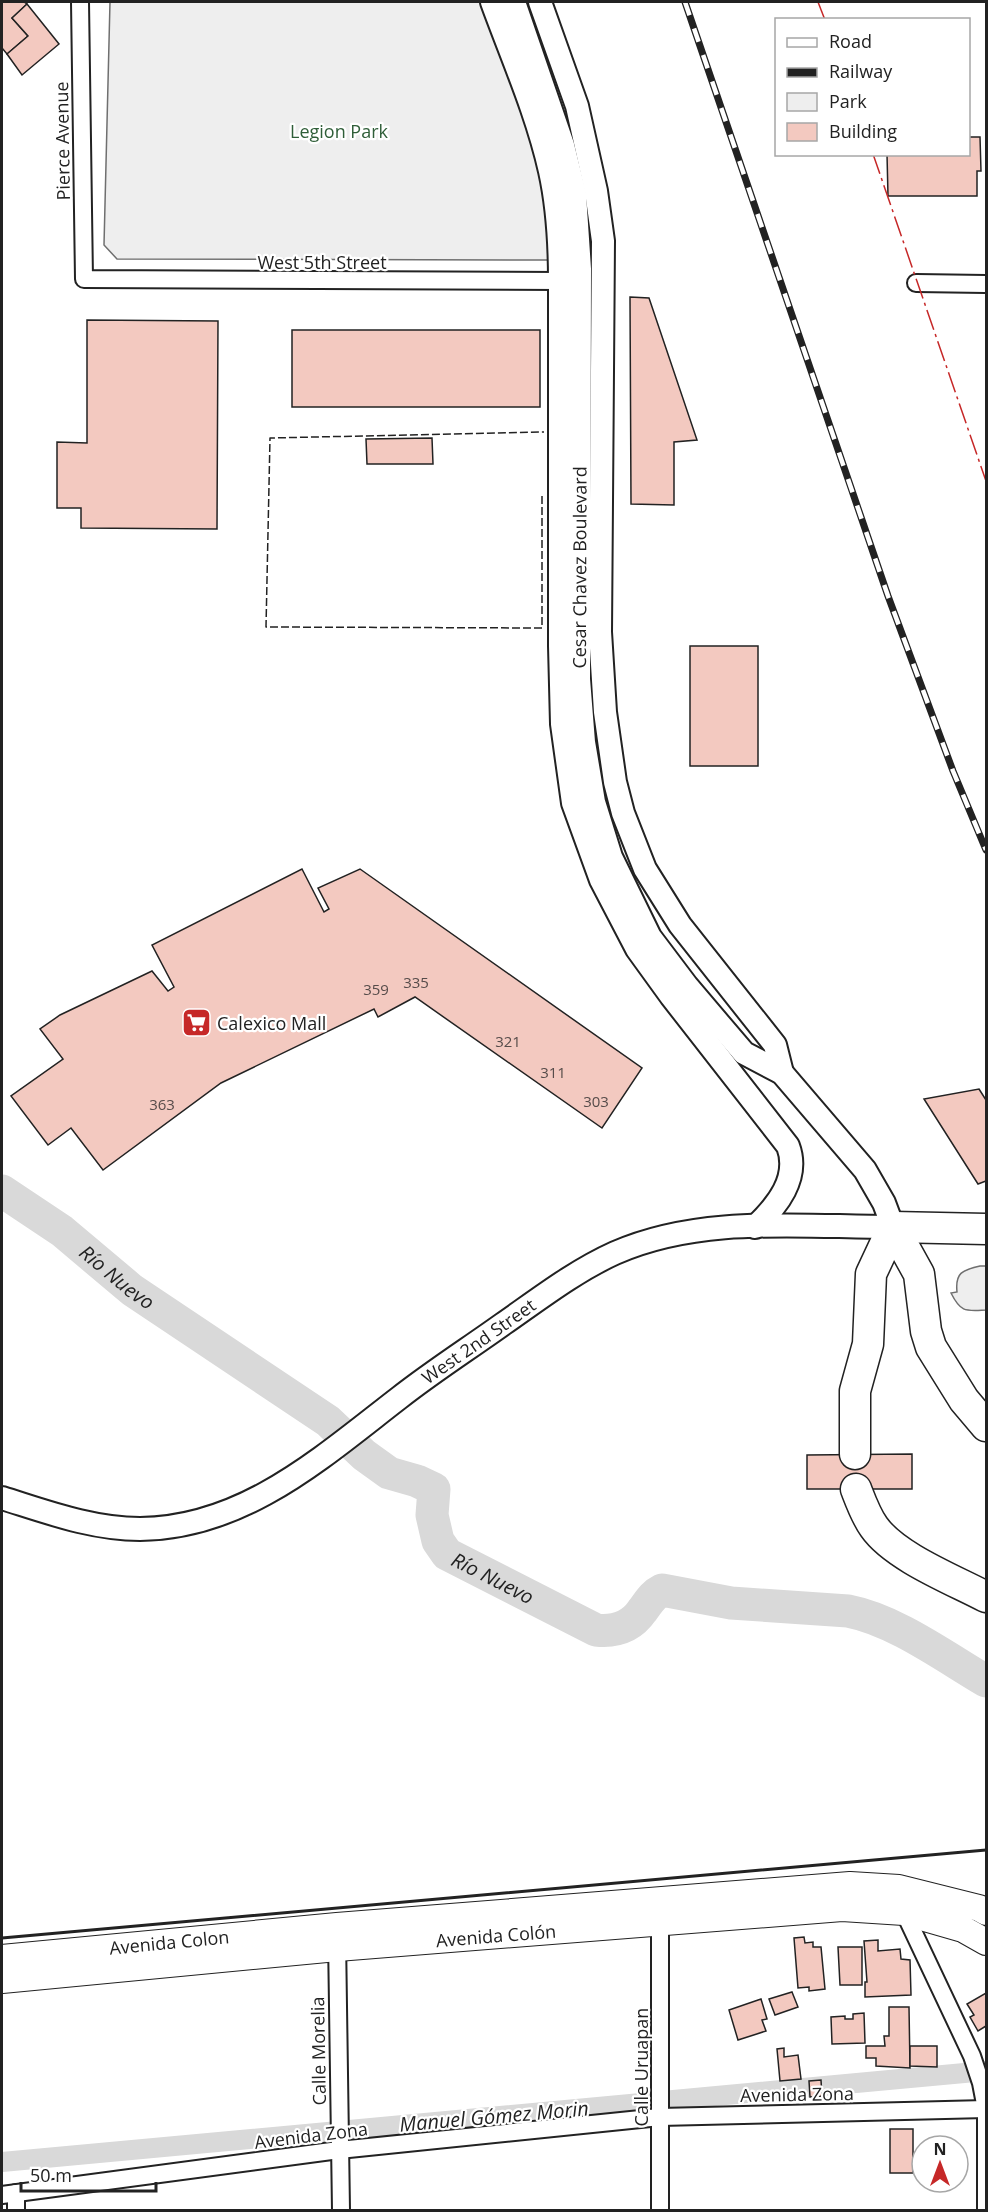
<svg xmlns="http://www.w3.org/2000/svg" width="988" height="2212" viewBox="0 0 988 2212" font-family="'Open Sans',sans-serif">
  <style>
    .green { fill: #eee; stroke: #6f6f6f; stroke-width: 1.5 }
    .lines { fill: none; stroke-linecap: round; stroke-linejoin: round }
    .canal { stroke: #d9d9d9; stroke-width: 20 }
    .river { stroke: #d9d9d9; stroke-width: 33 }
    .building { fill: #f3c9c0; stroke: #222; stroke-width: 1.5 }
    .street-casing { stroke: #222; stroke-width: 20 }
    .secondary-casing { stroke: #222; stroke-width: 26 }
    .primary-casing { stroke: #222; stroke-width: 28 }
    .highway-casing { stroke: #222; stroke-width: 33 }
    .street { stroke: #fff; stroke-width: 16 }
    .secondary { stroke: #fff; stroke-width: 22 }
    .primary { stroke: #fff; stroke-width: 26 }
    .highway { stroke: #fff; stroke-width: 30 }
    .rail-casing { stroke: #222; stroke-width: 7 }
    .rail { stroke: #fff; stroke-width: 4.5; stroke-dasharray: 14; stroke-linecap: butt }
    .fence { stroke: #222; stroke-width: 1.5; stroke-dasharray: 8 3; stroke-linecap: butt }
    .wall { stroke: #222; stroke-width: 3 }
    .power { stroke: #c62828; stroke-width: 1.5; stroke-dasharray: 21 4.5 3 4.5; stroke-linecap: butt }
    .labels { text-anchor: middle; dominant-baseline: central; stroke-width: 4.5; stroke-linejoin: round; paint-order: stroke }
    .number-label { font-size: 15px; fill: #564c4a }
    .park-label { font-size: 18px; fill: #2f5e38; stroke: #fff }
    .street-label { font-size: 18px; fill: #222; stroke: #fff }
    .poi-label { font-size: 18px; fill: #222; stroke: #fff; text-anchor: start }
    .water-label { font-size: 20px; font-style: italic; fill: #222; stroke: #fff }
  </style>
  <rect width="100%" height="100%" fill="#fff"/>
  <g class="green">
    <polygon points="110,2 501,2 552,142 556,260 117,259 104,245"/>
    <path d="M 980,1266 L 986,1266 L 986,1310 C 966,1311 961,1313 951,1293 L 957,1292 C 955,1273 962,1270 980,1266 Z"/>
  </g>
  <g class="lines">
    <polyline class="canal" points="2,2162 986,2071"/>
    <path class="river" id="s1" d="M 2,1191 L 62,1231 L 132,1290 L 328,1421 L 364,1455 L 389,1473 L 417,1481 L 434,1489 L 432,1515 L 438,1541 L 447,1554 L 596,1630 C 615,1632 631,1627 642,1611 C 649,1602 652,1595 662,1590 L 731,1603 L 848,1611 C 895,1620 945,1657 986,1681"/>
  </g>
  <g class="building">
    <polygon points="2,2 24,2 27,4 12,18 28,36 7,54 2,48"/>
    <polygon points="27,4 59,44 22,75 7,54 28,36 12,18"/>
    <polygon points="968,137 980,137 981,171 977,171 977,196 888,196 887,154 968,154"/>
    <polygon points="630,297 649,298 697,440 674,442 674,505 631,504"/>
    <polygon points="87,320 218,321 217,529 81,528 81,508 57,508 57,442 87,443"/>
    <rect x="292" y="330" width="248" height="77"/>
    <polygon points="432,438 433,464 367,464 366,439"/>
    <rect x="690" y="646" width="68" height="120"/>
    <polygon points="302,869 324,912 329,909 318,888 360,869 642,1068 602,1128 415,997 378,1017 374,1009 221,1083 103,1170 71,1128 48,1145 11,1096 63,1059 40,1029 60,1015 152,971 168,991 174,987 152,945"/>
    <polygon points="979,1089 986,1100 986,1181 978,1184 924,1099"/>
    <polygon points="912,1454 912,1489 807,1489 807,1455"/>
    <polygon points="804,1937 805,1943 813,1942 813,1947 821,1947 825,1989 809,1991 809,1987 798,1988 794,1938"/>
    <polygon points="878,1940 878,1951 900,1949 901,1959 910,1960 911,1995 865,1997 865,1982 867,1982 864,1941"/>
    <polygon points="838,1947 862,1947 862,1985 840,1985"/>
    <polygon points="792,1992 798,2007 775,2015 769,1999"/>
    <polygon points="986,1993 986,2026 978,2031 970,2017 974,2015 967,2004"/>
    <polygon points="761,1999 767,2019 762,2020 766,2031 738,2040 729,2010"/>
    <polygon points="889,2007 909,2007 910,2068 876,2066 876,2058 866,2058 866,2046 885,2046 884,2036 889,2036"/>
    <polygon points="864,2013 865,2043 832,2044 831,2017 845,2016 845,2019 853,2019 853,2014"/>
    <polygon points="910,2046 937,2046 937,2067 910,2066"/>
    <polygon points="784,2048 784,2057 798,2055 801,2079 780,2081 777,2049"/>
    <polygon points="821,2080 822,2096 810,2097 809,2081"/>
    <rect x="890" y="2129" width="23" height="44"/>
  </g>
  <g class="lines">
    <defs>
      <g id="street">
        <polyline points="80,2 84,279 560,281"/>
        <polyline points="916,283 986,284"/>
        <polyline points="904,1912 972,2056 981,2083 986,2109 986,2210"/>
        <polyline points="660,1923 660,2210"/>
        <polyline points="337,1938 341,2210"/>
        <polyline points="2,2195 339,2150 660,2117 986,2109"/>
        <polyline points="16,2210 16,2193"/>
      </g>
      <g id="secondary">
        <path d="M 492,2 C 512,57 537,113 550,171 C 558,207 560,244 560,281 L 560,646 L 562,724 L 573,803 L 601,880 L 637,949 L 671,996 L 788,1146 C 800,1178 777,1206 755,1227"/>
        <polyline points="540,2 577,106 596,191 603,241 600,632 605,712 615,782 623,813 645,869 680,925 775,1045 782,1073"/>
        <path id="s2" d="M 2,1498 C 47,1512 92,1529 140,1529 C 244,1528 321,1458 399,1398 C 432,1372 468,1349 503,1324 C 539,1299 575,1271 615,1253 C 701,1215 801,1227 893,1227 L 884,1203 L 865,1170 L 782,1073 L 744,1053 L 687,986 L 650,937 L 611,857 L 594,802 L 584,742 L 579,679 L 580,269 L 575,194 L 563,145 L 514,2"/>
      </g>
      <g id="primary">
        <path id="s3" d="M 2,1958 L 337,1926 L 850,1885 L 899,1888 L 979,1908 L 986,1912"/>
        <path id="s4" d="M 2,1980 L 337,1948 L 842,1908 L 904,1912 L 963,1929 L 986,1942"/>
      </g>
      <g id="highway">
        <polyline points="893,1227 919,1274 926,1331 931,1347 964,1400 986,1426"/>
        <polyline points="893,1227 986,1229"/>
        <polyline points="855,1454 855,1391 868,1344 871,1274 893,1227"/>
        <path d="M 856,1489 C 861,1502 866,1516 874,1527 C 895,1557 954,1580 986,1597"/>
      </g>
    </defs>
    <use href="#street" class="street-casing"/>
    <use href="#secondary" class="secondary-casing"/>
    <use href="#primary" class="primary-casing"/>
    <use href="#highway" class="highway-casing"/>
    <use href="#street" class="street"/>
    <use href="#secondary" class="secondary"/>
    <use href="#primary" class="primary"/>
    <use href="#highway" class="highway"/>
    <defs>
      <polyline id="rail" points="685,2 888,596 953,771 986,850"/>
    </defs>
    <use href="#rail" class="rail-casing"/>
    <use href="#rail" class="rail"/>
    <polyline class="fence" points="542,496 542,628 266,627 270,438 544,432"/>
    <polyline class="wall" points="2,1938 986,1850"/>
    <g class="power">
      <polyline points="818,2 825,20"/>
      <polyline points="873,154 986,481"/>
    </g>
  </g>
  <defs>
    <symbol id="supermarket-square" viewBox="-11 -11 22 22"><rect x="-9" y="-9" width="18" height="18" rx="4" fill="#c62828" stroke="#fff"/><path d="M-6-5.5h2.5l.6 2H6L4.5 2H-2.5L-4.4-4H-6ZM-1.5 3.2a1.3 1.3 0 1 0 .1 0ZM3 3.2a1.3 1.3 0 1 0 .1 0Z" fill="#fff"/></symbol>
  </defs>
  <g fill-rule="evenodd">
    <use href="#supermarket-square" x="180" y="1006" width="33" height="33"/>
  </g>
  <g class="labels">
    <g class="number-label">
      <text x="416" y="982">335</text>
      <text x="376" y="989">359</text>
      <text x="508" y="1041">321</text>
      <text x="553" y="1072">311</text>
      <text x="596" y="1101">303</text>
      <text x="162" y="1104">363</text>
    </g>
    <g class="park-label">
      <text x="339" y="131">Legion Park</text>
    </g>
    <g class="street-label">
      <text transform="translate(62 141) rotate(-91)">Pierce Avenue</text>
      <text x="322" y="262">West 5th Street</text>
      <text stroke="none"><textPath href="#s2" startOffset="1746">Cesar Chavez Boulevard</textPath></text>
      <text stroke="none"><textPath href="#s2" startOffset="536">West 2nd Street</textPath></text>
      <text stroke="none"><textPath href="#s4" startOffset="496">Avenida Colón</textPath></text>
      <text stroke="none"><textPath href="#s3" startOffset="168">Avenida Colon</textPath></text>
      <text transform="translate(318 2051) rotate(-91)">Calle Morelia</text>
      <text transform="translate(641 2067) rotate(-90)">Calle Uruapan</text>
      <text transform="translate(797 2094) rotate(-1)">Avenida Zona</text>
      <text transform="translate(311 2135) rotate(-7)">Avenida Zona</text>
    </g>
    <g class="poi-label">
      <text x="217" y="1023">Calexico Mall</text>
    </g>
    <g class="water-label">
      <text stroke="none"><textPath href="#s1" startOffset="144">Río Nuevo</textPath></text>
      <text stroke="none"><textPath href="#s1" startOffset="648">Río Nuevo</textPath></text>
      <text transform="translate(494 2116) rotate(-5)">Manuel Gómez Morin</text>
    </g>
  </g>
  <rect width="988" height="2212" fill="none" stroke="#222222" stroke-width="6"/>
  <rect x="775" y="18" width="195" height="138" fill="#ffffff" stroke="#a7a7a7" stroke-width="1.5"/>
  <rect x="787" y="38" width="30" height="9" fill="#ffffff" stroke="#a7a7a7" stroke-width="1.5"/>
  <text x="829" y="48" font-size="18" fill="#222222">Road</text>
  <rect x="787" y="68" width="30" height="9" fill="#222222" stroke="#a7a7a7" stroke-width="1.5"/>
  <text x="829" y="78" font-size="18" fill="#222222">Railway</text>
  <rect x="787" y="93" width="30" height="18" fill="#eeeeee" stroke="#a7a7a7" stroke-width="1.5"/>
  <text x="829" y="108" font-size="18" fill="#222222">Park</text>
  <rect x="787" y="123" width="30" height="18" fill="#f3c9c0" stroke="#a7a7a7" stroke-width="1.5"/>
  <text x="829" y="138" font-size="18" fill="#222222">Building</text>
  <g transform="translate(940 2164)"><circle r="28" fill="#ffffff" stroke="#a7a7a7" stroke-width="1.5"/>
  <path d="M0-4.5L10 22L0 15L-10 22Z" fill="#c62828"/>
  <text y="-9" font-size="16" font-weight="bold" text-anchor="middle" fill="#222222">N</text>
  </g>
  <path d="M21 2182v9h135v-9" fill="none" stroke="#222222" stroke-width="3"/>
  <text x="30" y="2182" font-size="18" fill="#222222" stroke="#ffffff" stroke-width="4.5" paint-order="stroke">50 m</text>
</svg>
